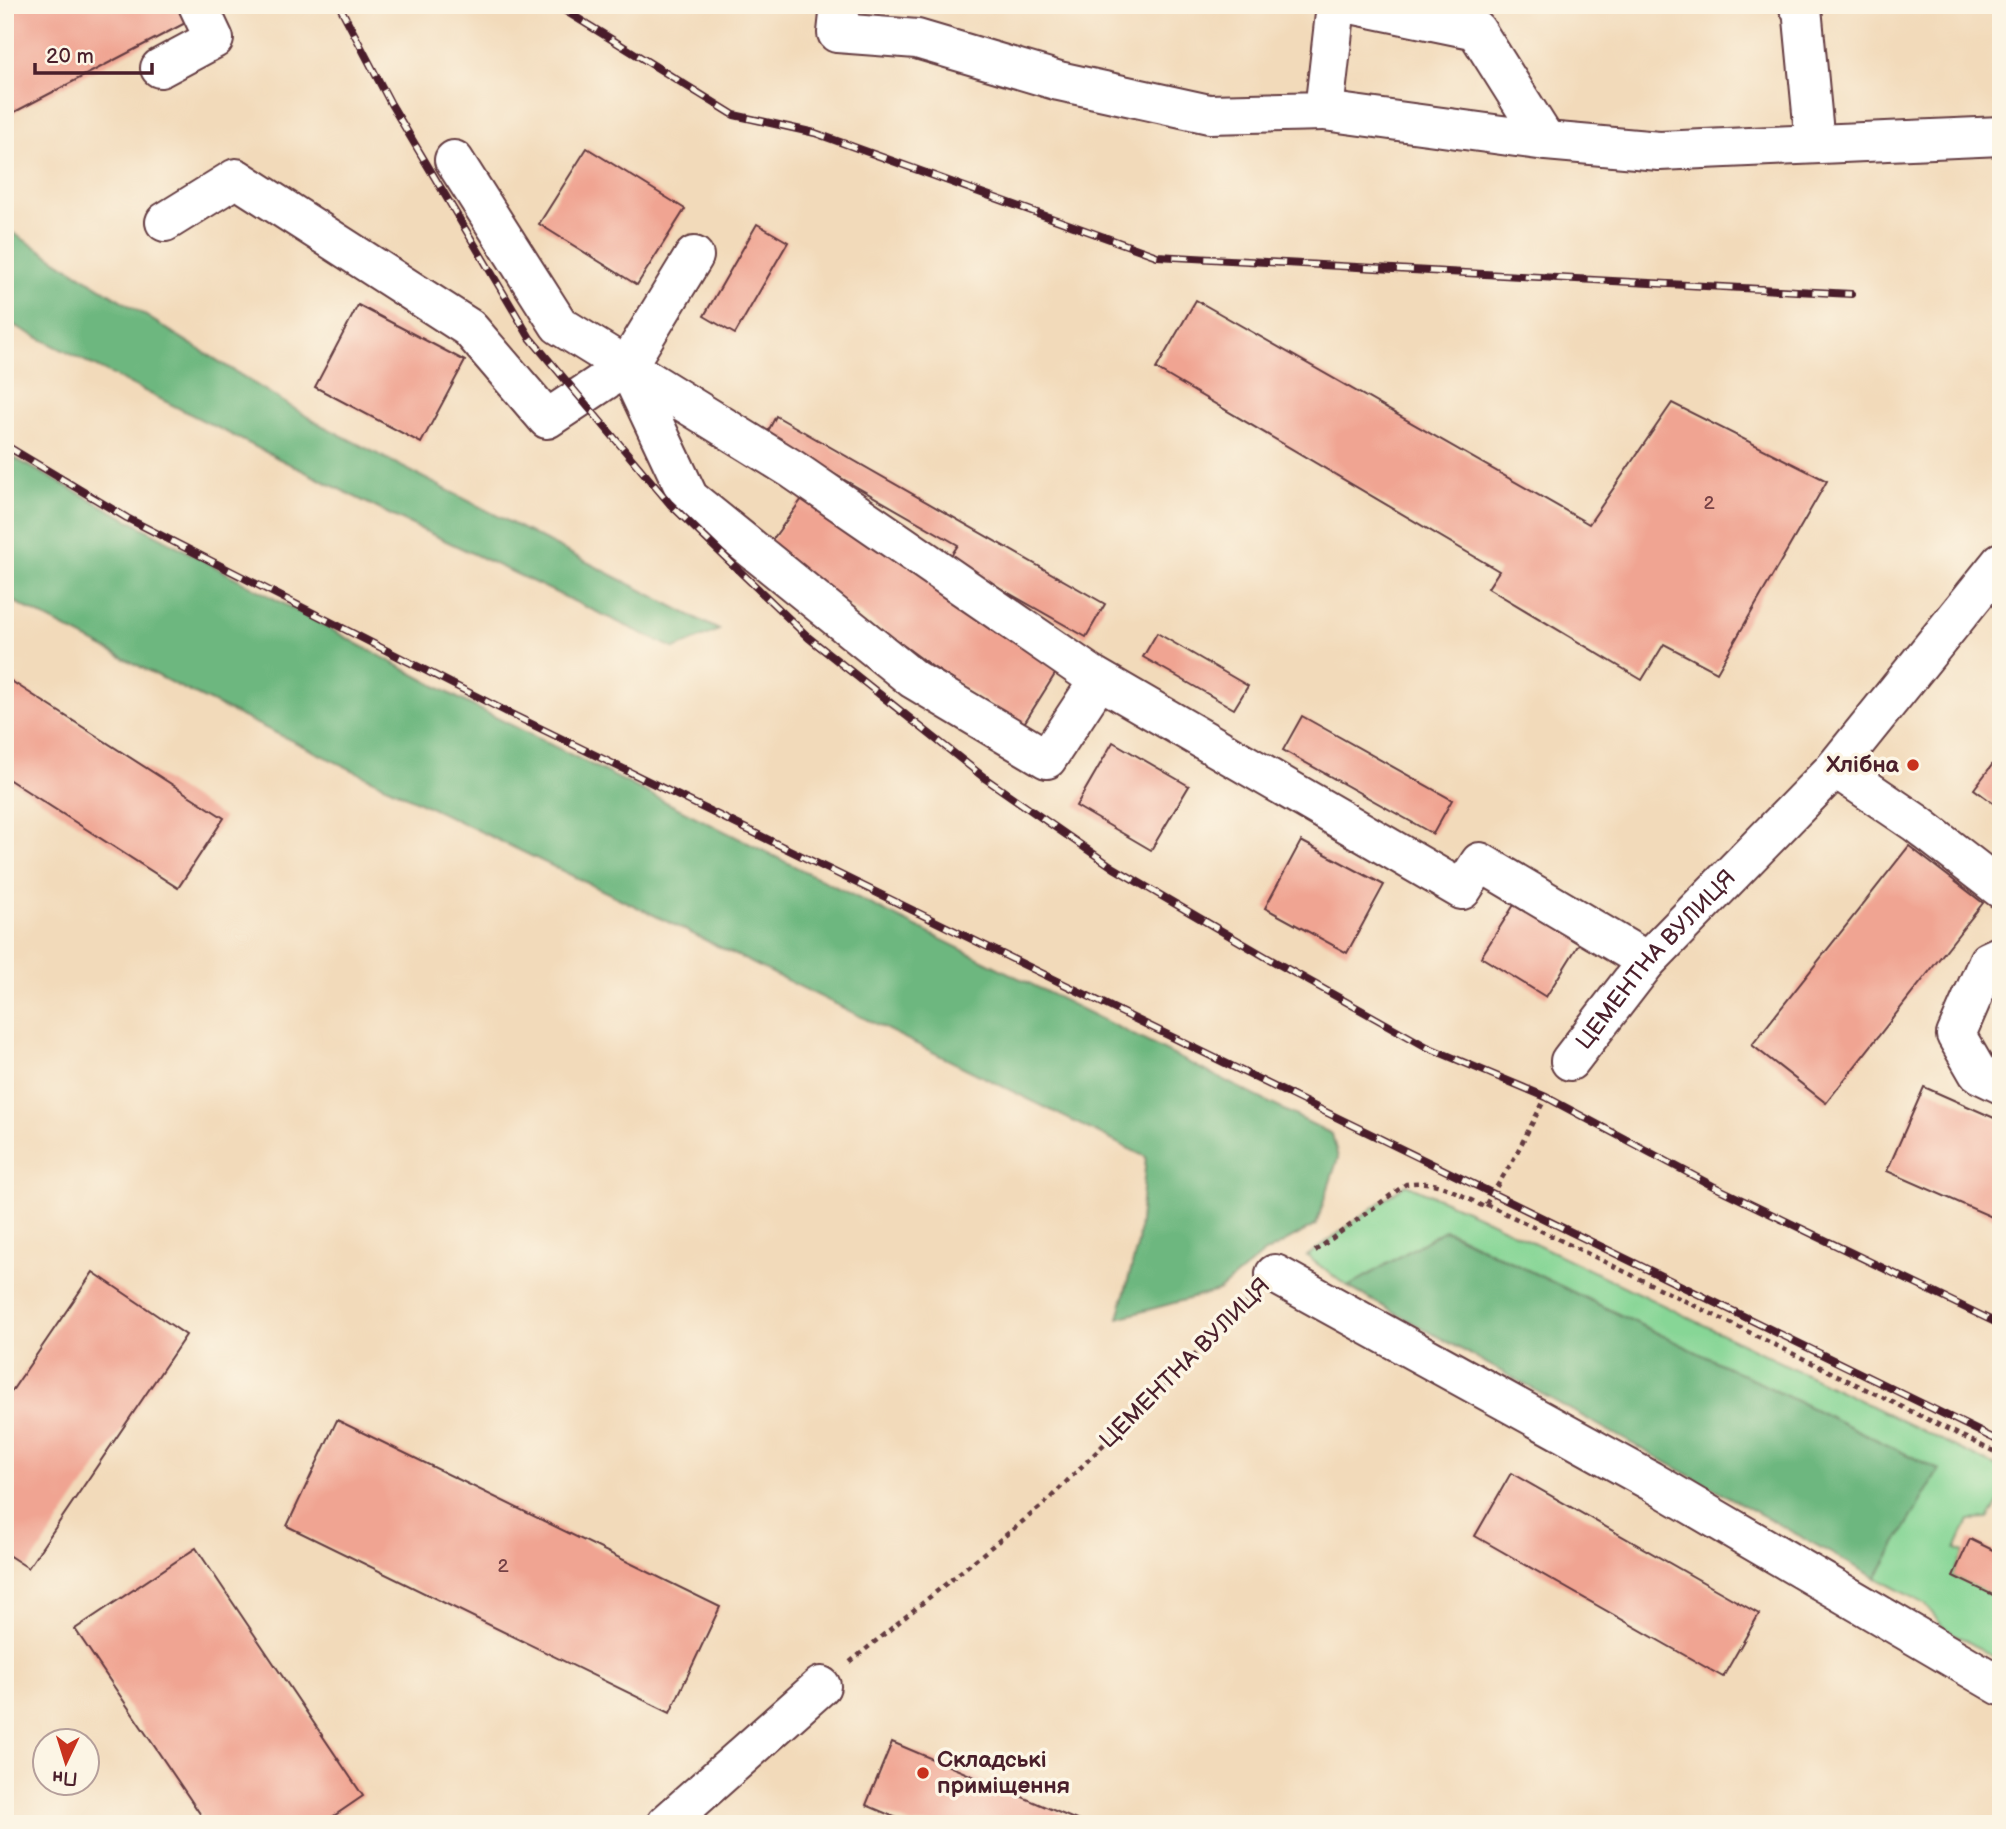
<svg xmlns="http://www.w3.org/2000/svg" width="2006" height="1829" viewBox="0 0 2006 1829" font-family="'Balsamiq Sans',sans-serif">
  <style>
    .green { fill: #87d696; stroke: #687a60; stroke-width: 2 }
    .forest { fill: #6db77f; stroke: #5c6b55; stroke-width: 2 }
    .building { fill: #f0a492 }
    .lines { fill: none; stroke-linecap: round; stroke-linejoin: round }
    .minor-casing { stroke: #633b40; stroke-width: 42 }
    .path { stroke: #633b40; stroke-width: 4.5; stroke-dasharray: 5 5; stroke-linecap: butt }
    .minor { stroke: #fff; stroke-width: 38 }
    .rail-casing { stroke: #4a1f2b; stroke-width: 8 }
    .rail { stroke: #fcf5e5; stroke-width: 5; stroke-dasharray: 16; stroke-linecap: butt }
    .poi-dot { fill: #c8321e; stroke: #fcf5e5; stroke-width: 2.5 }
    .labels { text-anchor: middle; dominant-baseline: central; stroke-width: 7; stroke-linejoin: round; paint-order: stroke }
    .number-label { font-size: 19px; fill: #744045 }
    .poi-label { font-size: 23px; font-weight: bold; fill: #4a1f2b; stroke: #fcf5e5; text-anchor: end }
    .street-label { font-size: 23px; fill: #4a1f2b; stroke: #fcf5e5 }
  </style>
  <rect width="100%" height="100%" fill="#fcf5e5"/>
  <filter id="ink" filterUnits="userSpaceOnUse"><feTurbulence type="fractalNoise" baseFrequency=".0143" numOctaves="2"/><feDisplacementMap in="SourceGraphic" scale="14" xChannelSelector="R" yChannelSelector="G"/><feConvolveMatrix kernelMatrix="1 2 1 2 8 2 1 2 1" color-interpolation-filters="sRGB"/></filter>
  <filter id="wash" filterUnits="userSpaceOnUse"><feTurbulence type="fractalNoise" baseFrequency=".00686" numOctaves="4" result="noise"/><feDisplacementMap in="SourceGraphic" scale="28" xChannelSelector="R" yChannelSelector="G"/><feGaussianBlur stdDeviation="1.57" result="paint"/><feColorMatrix in="noise" values="0 0 0 0 0 0 0 0 0 0 0 0 0 0 0 0 0 1.4 0 .05"/><feComposite in="paint" operator="in"/></filter>
  <g filter="url(#wash)">
    <rect width="100%" height="100%" fill="#f2daba"/>
    <polygon class="green" points="1406,1184 1479,1216 2001,1469 2001,1498 1988,1519 1969,1520 1956,1549 1964,1552 1953,1576 1997,1596 2001,1589 2001,1661 1943,1627 1925,1604 1876,1578 1938,1470 1446,1230 1348,1287 1307,1256"/>
    <g class="forest">
      <polygon points="5,228 319,424 719,630 675,649 389,514 5,321"/>
      <polygon points="5,453 467,703 1332,1134 1338,1158 1316,1225 1263,1254 1218,1291 1118,1318 1138,1243 1146,1157 687,931 176,685 5,597"/>
      <polygon points="1445,1230 1939,1470 1876,1578 1348,1287"/>
    </g>
    <g id="blocks">
      <g class="building">
        <polygon points="5,5 185,5 193,19 5,117"/>
        <polygon points="587,148 685,209 637,285 539,224"/>
        <polygon points="757,224 788,242 735,334 704,316"/>
        <polygon points="1196,300 1589,524 1672,403 1827,481 1717,672 1664,644 1642,680 1488,588 1499,571 1156,369"/>
        <polygon points="358,305 465,361 421,443 315,387"/>
        <polygon points="776,416 1105,604 1086,637 949,559 958,545 766,435"/>
        <polygon points="807,492 1057,671 1023,725 933,667 768,546"/>
        <polygon points="1157,633 1248,686 1234,709 1143,657"/>
        <polygon points="5,677 224,818 178,888 5,777"/>
        <polygon points="1302,716 1452,800 1433,834 1283,750"/>
        <polygon points="1113,742 1189,786 1151,850 1076,806"/>
        <polygon points="2001,753 2001,809 1974,789"/>
        <polygon points="1301,841 1384,885 1347,953 1265,908"/>
        <polygon points="1909,846 1983,903 1826,1103 1752,1045"/>
        <polygon points="1517,900 1582,939 1546,997 1481,957"/>
        <polygon points="1924,1087 2001,1121 2001,1221 1887,1171"/>
        <polygon points="93,1272 186,1335 28,1568 5,1553 5,1401"/>
        <polygon points="337,1420 720,1607 670,1713 287,1526"/>
        <polygon points="1511,1473 1759,1614 1723,1677 1475,1536"/>
        <polygon points="1970,1539 2001,1554 2001,1589 1997,1597 1953,1576"/>
        <polygon points="196,1548 363,1796 322,1824 207,1824 75,1629"/>
        <polygon points="892,1742 1086,1824 911,1824 866,1805"/>
      </g>
    </g>
  </g>
  <g filter="url(#ink)">
    <use href="#blocks" fill-opacity="0" stroke="#633b40" stroke-width="2"/>
    <g class="lines">
      <defs>
        <g id="minor">
          <polyline points="840,5 837,33 917,39 1059,81 1209,114 1324,111 1336,5"/>
          <polyline points="1798,5 1802,8 1815,144"/>
          <polyline points="160,68 214,39 198,5"/>
          <polyline points="1324,111 1546,141 1476,30 1355,5"/>
          <polyline points="1546,141 1659,151 2001,136"/>
          <polyline points="454,160 559,325 792,469 1090,674 1462,890 1480,862 1647,961"/>
          <polyline points="165,222 236,178 469,328 547,419 627,366"/>
          <polyline points="694,256 627,366 689,498 913,679 1047,759 1099,680"/>
          <polyline points="1835,768 1916,823 2001,889"/>
          <polyline points="2001,955 1988,961 1956,1035 1978,1073 2001,1084"/>
          <path id="s1" d="M 1570,1061 L 1647,961 L 1835,768 L 2001,562"/>
          <polyline points="1275,1274 1651,1481 2001,1686"/>
          <polyline points="666,1824 821,1686"/>
        </g>
      </defs>
      <use href="#minor" class="minor-casing"/>
      <g class="path">
        <polyline points="1486,1204 2001,1455"/>
        <path d="M 1315,1251 L 1406,1184 C 1437,1178 1457,1193 1484,1207 L 1512,1162 L 1548,1093"/>
        <polyline points="2000,1541 2001,1540"/>
        <polyline points="850,1662 1044,1504 1247,1302"/>
      </g>
      <use href="#minor" class="minor"/>
      <defs>
        <g id="rail">
          <polyline points="339,5 391,104 530,338 670,504 809,638 986,779 1114,868 1266,957 1427,1047 1546,1097 1713,1186 2001,1325"/>
          <polyline points="556,5 734,115 815,133 1157,256 1851,294"/>
          <polyline points="5,445 127,518 509,713 2001,1442"/>
        </g>
      </defs>
      <use href="#rail" class="rail-casing"/>
      <use href="#rail" class="rail"/>
    </g>
  </g>
  <g class="poi-dot">
    <circle cx="1913" cy="765" r="7"/>
    <circle cx="923" cy="1773" r="7"/>
  </g>
  <g class="labels">
    <g class="number-label">
      <text x="1709" y="503">2</text>
      <text x="503" y="1566">2</text>
    </g>
    <g class="poi-label">
      <text x="1899" y="765">Хлібна</text>
      <text x="937" y="1760" text-anchor="start">Складські<tspan x="937" dy="26">приміщення</tspan></text>
    </g>
    <g class="street-label">
      <text stroke="none"><textPath href="#s1" startOffset="133">ЦЕМЕНТНА ВУЛИЦЯ</textPath></text>
      <text transform="translate(1185 1363) rotate(-45)">ЦЕМЕНТНА ВУЛИЦЯ</text>
    </g>
  </g>
  <rect width="2006" height="1829" fill="none" stroke="#fcf5e5" stroke-width="28"/>
  <g transform="translate(66 1762) rotate(184)"><circle r="33" fill="#fcf5e5" stroke="#b59f9b" stroke-width="2"/>
  <path d="M0-5L12 26L0 18L-12 26Z" fill="#c8321e"/>
  <text y="-10" font-size="19" font-weight="bold" text-anchor="middle" fill="#4a1f2b">Пн</text>
  </g>
  <path d="M35 63v10h117v-10" fill="none" stroke="#4a1f2b" stroke-width="3.5"/>
  <text x="46" y="63" font-size="21" fill="#4a1f2b" stroke="#fcf5e5" stroke-width="5" paint-order="stroke">20 m</text>
</svg>
